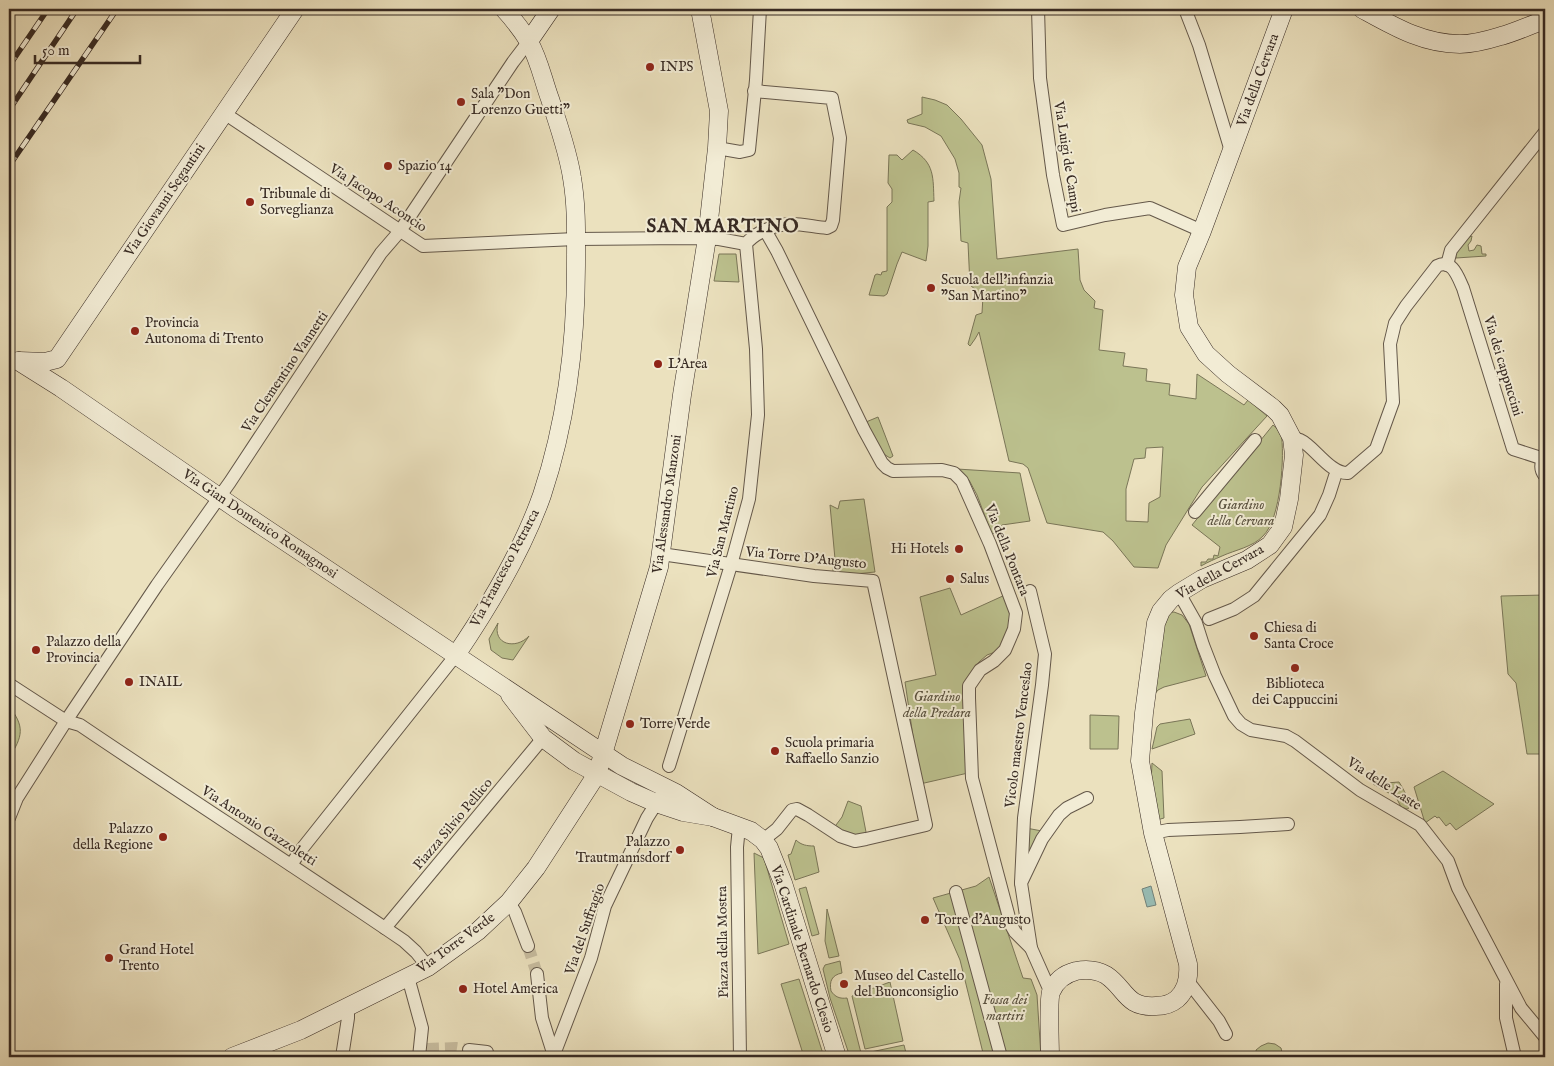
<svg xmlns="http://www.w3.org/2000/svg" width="1554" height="1066" viewBox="0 0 1554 1066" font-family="'IM FELL English',serif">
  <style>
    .green { fill: #bcc18e; stroke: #7a7658; fill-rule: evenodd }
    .water { fill: #98bdb5; stroke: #71827b }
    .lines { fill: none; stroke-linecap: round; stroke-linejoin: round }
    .street-tunnel { stroke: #c7bc9f; stroke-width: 12; stroke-dasharray: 12 6; stroke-linecap: butt }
    .street-casing { stroke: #64584a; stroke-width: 14 }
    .secondary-casing { stroke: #372a23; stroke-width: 19 }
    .street { stroke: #f2ecd5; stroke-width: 12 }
    .secondary { stroke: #f2ecd5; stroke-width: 18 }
    .rail-casing { stroke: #372a23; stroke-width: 5.5 }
    .rail { stroke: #f2ecd5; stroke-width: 4; stroke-dasharray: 11; stroke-linecap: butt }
    .poi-dot { fill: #8f2418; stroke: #f2ecd5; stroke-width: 2 }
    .labels { text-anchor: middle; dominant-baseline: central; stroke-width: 4; stroke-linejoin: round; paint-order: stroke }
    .poi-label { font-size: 14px; fill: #372a23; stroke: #f2ecd5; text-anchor: start }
    .street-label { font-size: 14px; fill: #372a23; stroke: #f2ecd5 }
    .park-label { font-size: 14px; font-style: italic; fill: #58503e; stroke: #f2ecd5 }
    .district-label { font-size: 19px; font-weight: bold; letter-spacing: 1px; fill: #372a23; stroke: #f2ecd5 }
  </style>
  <rect width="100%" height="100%" fill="#ebe1be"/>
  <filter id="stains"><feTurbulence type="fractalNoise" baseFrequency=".004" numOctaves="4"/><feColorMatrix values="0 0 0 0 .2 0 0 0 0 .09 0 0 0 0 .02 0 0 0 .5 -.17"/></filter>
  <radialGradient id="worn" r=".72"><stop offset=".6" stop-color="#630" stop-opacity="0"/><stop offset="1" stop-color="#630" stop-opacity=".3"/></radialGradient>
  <g class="green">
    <path d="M 922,97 L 935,100 L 947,105 L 961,119 L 982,145 L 991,179 L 997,259 L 1078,249 L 1080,280 L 1084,290 L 1095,301 L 1094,308 L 1103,310 L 1099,350 L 1125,353 L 1123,366 L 1147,369 L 1146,381 L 1170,384 L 1169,395 L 1196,399 L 1197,374 L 1244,405 L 1248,400 L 1267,416 L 1202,487 L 1166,545 L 1158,568 L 1134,567 L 1113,541 L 1103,532 L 1047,523 L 1028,468 L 1023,464 L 1009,461 L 979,332 L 975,339 L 970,346 L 968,344 L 976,315 L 982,313 L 983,296 L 970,285 L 968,243 L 961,241 L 959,202 L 961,188 L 959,187 L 959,173 L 955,159 L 941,136 L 925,127 L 908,123 L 907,120 L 922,114 ZM 1163,447 L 1160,497 L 1149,503 L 1148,522 L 1126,521 L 1126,489 L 1134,459 L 1145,458 L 1146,448 Z"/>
    <path d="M 913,150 C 935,163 933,178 934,201 L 928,202 L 928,246 L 926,261 L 902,252 L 897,264 L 887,294 L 884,296 L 869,295 L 875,275 L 877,274 L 881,275 L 882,272 L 887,271 L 887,207 L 892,202 L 892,189 L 888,183 L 889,155 L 897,155 L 902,160 Z"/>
    <polygon points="1472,236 1471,241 1468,245 1469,251 1474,250 1477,245 1481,246 1482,254 1486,254 1486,256 1456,258 1455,250 1466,238"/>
    <polygon points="719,254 736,254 739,282 714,281"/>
    <polygon points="878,417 893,456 890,458 879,451 866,422"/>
    <path d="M 1273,425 L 1281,432 C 1285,455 1281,519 1263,536 C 1253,547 1235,550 1222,556 C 1215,559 1208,562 1201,566 L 1201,562 L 1206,562 L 1208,559 L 1213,559 L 1214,555 L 1218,556 L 1220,547 L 1192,525 Z"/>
    <polygon points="957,469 1020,473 1030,521 1002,525 992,535 977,495 969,480"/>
    <polygon points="864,499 875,572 855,574 833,573 833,562 835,559 830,505 838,509 840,501"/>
    <polygon points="950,588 961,615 1005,595 1011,617 1009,631 998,651 987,655 979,662 972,671 967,680 968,773 920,784 905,682 936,675 920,597"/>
    <polygon points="1545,595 1545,754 1527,754 1516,683 1508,674 1501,596"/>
    <polygon points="1174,612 1182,615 1189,624 1206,676 1164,687 1158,690 1154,695 1164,613"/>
    <path d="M 498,623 C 492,645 516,650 529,636 L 513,660 L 502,658 L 491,650 L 489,639 Z"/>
    <path d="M 9,706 C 25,727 23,736 9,758 Z"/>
    <polygon points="1090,715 1119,716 1118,749 1090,749"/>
    <polygon points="1190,719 1195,734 1152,749 1157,727 1160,724"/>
    <polygon points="1152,763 1162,771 1164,818 1157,820 1151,783"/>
    <polygon points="1443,771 1494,804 1456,830 1450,823 1446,826 1439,817 1437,818 1435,816 1425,823 1414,787"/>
    <path d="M 1399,782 C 1404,790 1409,799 1409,808 L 1407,809 L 1401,807 L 1396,797 L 1373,784 Z"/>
    <path d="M 848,801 L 861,806 L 866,832 C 857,841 843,833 833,829 L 842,817 Z"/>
    <polygon points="1026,828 1042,831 1028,863"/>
    <path d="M 796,840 C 801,845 807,846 814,846 L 819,872 L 795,880 L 788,855 L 791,854 Z"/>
    <polygon points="754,853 764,858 789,944 758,954"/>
    <polygon points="989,877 1023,978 1031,979 1037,995 1041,1057 984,1057 960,960 933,898 976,886"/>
    <polygon points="806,887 819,934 812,936 799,889"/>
    <polygon points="827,909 839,956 829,958 825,941"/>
    <path d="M 840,961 L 842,973 C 832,975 829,981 831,991 C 835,997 840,999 847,998 L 862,1057 L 850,1057 L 830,998 L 823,969 L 825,965 Z"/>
    <polygon points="799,979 824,1057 804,1057 781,984"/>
    <polygon points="890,982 903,1041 865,1049 852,996"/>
    <polygon points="1268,1043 1275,1044 1281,1048 1283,1057 1257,1057 1256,1050 1261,1046"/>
    <polygon points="904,1045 907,1057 867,1057 866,1053"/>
  </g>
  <polygon class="water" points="1151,886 1156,905 1147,907 1142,889"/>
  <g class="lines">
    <g class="street-tunnel">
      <polyline points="528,946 537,974"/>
      <polyline points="427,1049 456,1048 469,1050"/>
    </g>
    <defs>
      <g id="street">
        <polyline points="1038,9 1040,78 1053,175 1063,225 1105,215 1150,208 1202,231"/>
        <polyline points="1185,9 1199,45 1231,151"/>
        <polyline points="224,113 423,246 576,239 688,238 719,239 746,244"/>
        <polyline points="717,148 740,152 749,150 756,80 760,9"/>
        <polyline points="765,230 777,251 864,430 882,463 887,468 893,471 942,470 954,473 962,481 990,544 1016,613 1014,629 1005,650 994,661 980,670 969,686 969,698 972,778 1011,925 1015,932 1031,948"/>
        <polyline points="1447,265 1451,250 1545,132"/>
        <path d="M 1292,438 C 1295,439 1298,439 1300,440 C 1314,446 1330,474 1348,473 L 1376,449 L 1393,402 L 1390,344 L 1395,323 L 1406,306 L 1437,266 C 1452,258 1458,277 1463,288 L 1513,449 L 1544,459"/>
        <path d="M 1545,457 C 1540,463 1540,470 1545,476"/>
        <polyline points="1195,512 1255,440"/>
        <polyline points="661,554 814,576 873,581 926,825 866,839 855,841 840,836 808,815 797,809 792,810 777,829 763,840"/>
        <polyline points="1179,593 1196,623 1203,645 1215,676 1234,716 1241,724 1251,730 1286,736 1295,741 1360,790 1420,825 1448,861 1458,888 1521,1008 1545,1037"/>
        <polyline points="1209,619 1234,609 1254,596 1320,515 1329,495 1335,476"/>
        <path d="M 9,684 L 66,721 L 80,725 C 188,798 297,868 404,941 L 416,952 L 428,967"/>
        <path d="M 669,766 L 731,565 L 749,499 L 758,415 L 756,349 L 746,244 C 755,232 777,224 791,224 C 803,224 815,227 827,228 L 831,226 L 833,220 L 840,138 L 832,98 L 754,91"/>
        <polyline points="9,818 17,798 66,721 157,585 230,482 381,253 400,231 513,62 529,41"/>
        <polyline points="739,827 737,847 740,1057"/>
        <polyline points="1153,833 1168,830 1240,827 1288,824"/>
        <polyline points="291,865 301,850 456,655"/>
        <polyline points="1021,883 1024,818 1042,685 1045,654 1030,591"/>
        <polyline points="956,892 1001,1057"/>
        <polyline points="509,902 515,912 528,946"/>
        <polyline points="385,928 543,738"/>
        <polyline points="537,974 542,1018 554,1056"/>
        <polyline points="408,977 422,1028 419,1057"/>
        <polyline points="1187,980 1219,1021 1226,1034"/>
        <polyline points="1506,984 1506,1018 1515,1057"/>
        <polyline points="1051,993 1031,948 1021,883 1042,839 1059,815 1067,808 1087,798"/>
        <polyline points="469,1050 487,1052"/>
        <polyline points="342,1057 348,1018 348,1006"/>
        <polyline points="553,1057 591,958 605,906 647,818 661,796"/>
      </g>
      <g id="secondary">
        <path d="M 1362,9 C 1393,26 1423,44 1460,44 C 1474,44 1488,40 1501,36 C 1516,32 1530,25 1545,20"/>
        <polyline points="529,41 551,9"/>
        <polyline points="18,361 61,388 238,510 622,766 676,793 713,817"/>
        <polyline points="19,361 45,362 57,359 295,9"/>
        <path d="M 456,655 C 488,608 523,549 542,495 C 567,420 576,344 576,265 C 576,236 577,207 572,178 C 568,151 558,124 550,99 C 543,80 539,59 529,42 C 522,30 513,19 504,9"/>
        <polyline points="510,695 543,738 574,761 631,792 656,803 683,812 713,817 751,831 763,840 769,848 783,883 837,1057"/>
        <polyline points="232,1057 301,1030 428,967 478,931 509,902 536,868 597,774 659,567 682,395 707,238 717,148 719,111 700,9"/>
        <path d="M 1050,1057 C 1050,1046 1048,1000 1051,992 C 1056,980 1064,974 1076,971 C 1087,969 1097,970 1106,975 C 1126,988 1125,1008 1156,1006 C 1164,1006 1171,1004 1177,999 C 1187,990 1189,976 1188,964 L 1153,833 L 1140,761 L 1144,713 L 1156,623 L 1161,611 L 1171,599 L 1179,593 L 1202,579 L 1247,560 L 1270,545 L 1283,527 L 1289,499 L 1294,455 L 1292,438 L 1280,415 L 1273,408 L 1228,374 L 1206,354 L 1189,327 L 1184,295 L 1187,267 L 1202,231 L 1284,9"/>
      </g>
    </defs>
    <use href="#street" class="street-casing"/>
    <use href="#secondary" class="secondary-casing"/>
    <use href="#street" class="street"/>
    <use href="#secondary" class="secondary"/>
    <defs>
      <g id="rail">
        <polyline points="9,66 48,9"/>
        <polyline points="9,110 77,9"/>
        <polyline points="9,166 117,9"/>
      </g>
    </defs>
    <use href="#rail" class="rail-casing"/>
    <use href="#rail" class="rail"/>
  </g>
  <g class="poi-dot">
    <circle cx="650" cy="67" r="5"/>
    <circle cx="461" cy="102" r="5"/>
    <circle cx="388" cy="166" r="5"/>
    <circle cx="250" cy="202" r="5"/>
    <circle cx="931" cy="288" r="5"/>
    <circle cx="135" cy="331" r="5"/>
    <circle cx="658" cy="364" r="5"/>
    <circle cx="959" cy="549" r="5"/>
    <circle cx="950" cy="579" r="5"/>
    <circle cx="1254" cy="636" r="5"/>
    <circle cx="36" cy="650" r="5"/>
    <circle cx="1295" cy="668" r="5"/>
    <circle cx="129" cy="682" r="5"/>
    <circle cx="630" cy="724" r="5"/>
    <circle cx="775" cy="751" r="5"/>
    <circle cx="163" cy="837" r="5"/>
    <circle cx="680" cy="850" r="5"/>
    <circle cx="925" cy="920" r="5"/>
    <circle cx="109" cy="958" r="5"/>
    <circle cx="844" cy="984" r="5"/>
    <circle cx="463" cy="989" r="5"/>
  </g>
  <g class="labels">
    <g class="poi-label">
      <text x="660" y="67">INPS</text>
      <text x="471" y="94">Sala "Don<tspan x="471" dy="16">Lorenzo Guetti"</tspan></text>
      <text x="398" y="166">Spazio 14</text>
      <text x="260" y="194">Tribunale di<tspan x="260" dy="16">Sorveglianza</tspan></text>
      <text x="941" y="280">Scuola dell'infanzia<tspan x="941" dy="16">"San Martino"</tspan></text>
      <text x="145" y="323">Provincia<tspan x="145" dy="16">Autonoma di Trento</tspan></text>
      <text x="668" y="364">L'Area</text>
      <text x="949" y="549" text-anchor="end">Hi Hotels</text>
      <text x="960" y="579">Salus</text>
      <text x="1264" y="628">Chiesa di<tspan x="1264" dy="16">Santa Croce</tspan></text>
      <text x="46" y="642">Palazzo della<tspan x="46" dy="16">Provincia</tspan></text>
      <text x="139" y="682">INAIL</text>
      <text x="1295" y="684" text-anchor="middle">Biblioteca<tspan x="1295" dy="16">dei Cappuccini</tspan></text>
      <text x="640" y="724">Torre Verde</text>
      <text x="785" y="743">Scuola primaria<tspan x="785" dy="16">Raffaello Sanzio</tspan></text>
      <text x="153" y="829" text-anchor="end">Palazzo<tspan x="153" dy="16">della Regione</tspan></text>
      <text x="670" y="842" text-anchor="end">Palazzo<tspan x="670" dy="16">Trautmannsdorf</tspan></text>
      <text x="935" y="920">Torre d’Augusto</text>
      <text x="119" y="950">Grand Hotel<tspan x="119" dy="16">Trento</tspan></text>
      <text x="854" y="976">Museo del Castello<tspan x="854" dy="16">del Buonconsiglio</tspan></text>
      <text x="473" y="989">Hotel America</text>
    </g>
    <g class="street-label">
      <text transform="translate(1258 80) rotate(-70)">Via della Cervara</text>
      <text transform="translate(1067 157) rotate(81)">Via Luigi de Campi</text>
      <text transform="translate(378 198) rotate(33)">Via Jacopo Aconcio</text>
      <text transform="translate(165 200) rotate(-56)">Via Giovanni Segantini</text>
      <text transform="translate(1503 366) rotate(73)">Via dei cappuccini</text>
      <text transform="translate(285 372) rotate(-56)">Via Clementino Vannetti</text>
      <text transform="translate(667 504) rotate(-82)">Via Alessandro Manzoni</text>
      <text transform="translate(260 524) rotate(34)">Via Gian Domenico Romagnosi</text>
      <text transform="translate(723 532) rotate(-76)">Via San Martino</text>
      <text transform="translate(1007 550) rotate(68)">Via della Pontara</text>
      <text transform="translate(806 558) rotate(6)">Via Torre D'Augusto</text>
      <text transform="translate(505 568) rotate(-62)">Via Francesco Petrarca</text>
      <text transform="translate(1220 572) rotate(-29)">Via della Cervara</text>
      <text transform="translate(1019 735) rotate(-83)">Vicolo maestro Venceslao</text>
      <text transform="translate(1384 784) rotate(33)">Via delle Laste</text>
      <text transform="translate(453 824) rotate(-50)">Piazza Silvio Pellico</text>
      <text transform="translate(259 826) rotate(33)">Via Antonio Gazzoletti</text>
      <text transform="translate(585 929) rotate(-71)">Via del Suffragio</text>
      <text transform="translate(723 942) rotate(-91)">Piazza della Mostra</text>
      <text transform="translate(456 943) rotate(-36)">Via Torre Verde</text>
      <text transform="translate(802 949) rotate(72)">Via Cardinale Bernardo Clesio</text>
    </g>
    <g class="park-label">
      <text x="1241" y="505">Giardino<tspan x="1241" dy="16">della Cervara</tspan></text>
      <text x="937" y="697">Giardino<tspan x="937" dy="16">della Predara</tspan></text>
      <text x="1005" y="1000">Fossa dei<tspan x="1005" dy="16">martiri</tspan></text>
    </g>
    <g class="district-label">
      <text x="723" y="227">SAN MARTINO</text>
    </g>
  </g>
  <rect width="1554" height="1066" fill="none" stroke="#ebe1be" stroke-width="30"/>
  <rect x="10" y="10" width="1534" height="1046" fill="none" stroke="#372a23" stroke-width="2.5"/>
  <rect x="15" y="15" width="1524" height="1036" fill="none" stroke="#372a23"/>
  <path d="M35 55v8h105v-8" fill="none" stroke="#372a23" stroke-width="2.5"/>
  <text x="42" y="55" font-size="15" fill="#372a23" stroke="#f2ecd5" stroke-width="4" paint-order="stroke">50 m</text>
  <rect width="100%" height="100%" filter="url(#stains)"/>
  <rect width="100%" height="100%" fill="url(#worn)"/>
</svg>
